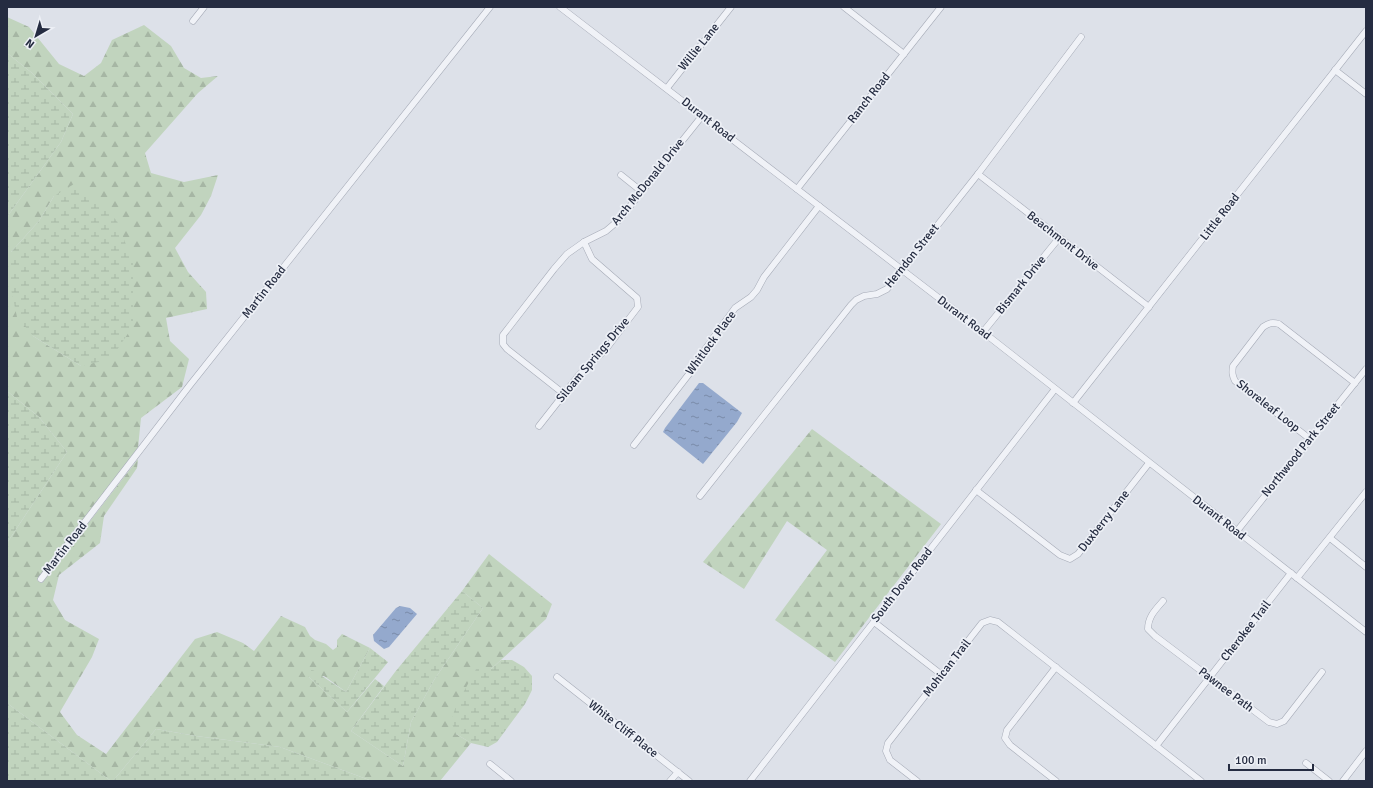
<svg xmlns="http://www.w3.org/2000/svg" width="1373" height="788" viewBox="0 0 1373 788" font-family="Signika,sans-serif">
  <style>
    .forest { fill: url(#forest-firs); fill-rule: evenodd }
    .wetland { fill: url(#wetland-marsh) }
    .water { fill: url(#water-ripples) }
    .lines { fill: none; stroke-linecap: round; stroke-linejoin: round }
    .minor-casing { stroke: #a6abb7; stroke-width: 7 }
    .minor { stroke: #f0f2f7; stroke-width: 6 }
    .labels { text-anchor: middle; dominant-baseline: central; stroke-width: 3.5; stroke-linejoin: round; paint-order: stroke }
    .street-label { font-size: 12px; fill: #252c41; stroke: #edf0f6 }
  </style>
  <defs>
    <pattern id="forest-firs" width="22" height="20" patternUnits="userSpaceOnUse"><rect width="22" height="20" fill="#c1d4be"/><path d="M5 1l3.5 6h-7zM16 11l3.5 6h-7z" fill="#a6b6a4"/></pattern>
    <pattern id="wetland-marsh" width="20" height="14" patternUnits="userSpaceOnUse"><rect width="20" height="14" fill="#c1d4be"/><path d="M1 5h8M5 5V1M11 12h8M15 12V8" fill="none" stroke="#a6b6a4"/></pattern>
    <pattern id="water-ripples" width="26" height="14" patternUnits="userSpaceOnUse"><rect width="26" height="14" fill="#94a9cd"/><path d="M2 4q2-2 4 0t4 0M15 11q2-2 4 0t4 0" fill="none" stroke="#798aa8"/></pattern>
  </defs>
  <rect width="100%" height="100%" fill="#dde1e9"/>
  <g class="forest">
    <path d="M 7,17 L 29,27 L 59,64 L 84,76 L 101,63 L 112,40 L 144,25 L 171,46 L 184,68 L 201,78 L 218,76 L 198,93 L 145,153 L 151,173 L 184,182 L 218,175 L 211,196 L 201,215 L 175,248 L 188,272 L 206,292 L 207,309 L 166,318 L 170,341 L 189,359 L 182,387 L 141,418 L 138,448 L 37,580 L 42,583 L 138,459 L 137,468 L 104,516 L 100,543 L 59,575 L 53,600 L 65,620 L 99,639 L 92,657 L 60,712 L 77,735 L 106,754 L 195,639 L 217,632 L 243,643 L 254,651 L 281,616 L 305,627 L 310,636 L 315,640 L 326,644 L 333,650 L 337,647 L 337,640 L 342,634 L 370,648 L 346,692 L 324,676 L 309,677 L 347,712 L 375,679 L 384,686 L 351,731 L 403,766 L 411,722 L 434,680 L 483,608 L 462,591 L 489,554 L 552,604 L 546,619 L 491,669 L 476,669 L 456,734 L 471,743 L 440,781 L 372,781 L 280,747 L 196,736 L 156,729 L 113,781 L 111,781 L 7,703 L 7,543 L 67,452 L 39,417 L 7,391 L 7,217 L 61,142 L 73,114 L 32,73 L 7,53 ZM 54,196 L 81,366 L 33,336 L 11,252 L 39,221 Z"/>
    <polygon points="812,429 941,524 835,662 775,620 827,550 787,521 744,589 703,562"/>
  </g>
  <g class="wetland">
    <polygon points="7,53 32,73 73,114 61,142 7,217"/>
    <polygon points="74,184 94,197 117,221 133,263 133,326 111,359 81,366 33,336 17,317 11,289 11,252 39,221 54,196"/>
    <polygon points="7,391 39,417 67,452 7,543"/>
    <polygon points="462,591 483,608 434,680 411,722 403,766 351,731 395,672"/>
    <polygon points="370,648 388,662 347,712 309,677 305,670 313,670 346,692"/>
    <polygon points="501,660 512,660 524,667 532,676 532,690 525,704 497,742 488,747 471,743 456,734 451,721 456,706 476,669 491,669"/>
    <polygon points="7,703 111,781 7,781"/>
    <polygon points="156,729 196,736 280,747 372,781 113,781"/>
  </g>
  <g class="water">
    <polygon points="699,383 703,383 742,413 737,422 703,464 663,432 665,428"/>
    <polygon points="400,606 410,608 417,614 389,647 384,649 374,641 373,635 396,608"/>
  </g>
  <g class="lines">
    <defs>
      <g id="minor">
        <polyline points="560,7 983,332 1366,632"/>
        <polyline points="844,7 904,54"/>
        <polyline points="193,21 204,7"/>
        <polyline points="1335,70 1366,94"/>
        <polyline points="667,88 731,7"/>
        <polyline points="978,174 1149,307"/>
        <polyline points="621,175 641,191"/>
        <polyline points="797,189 941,7"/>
        <polyline points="983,332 1059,238"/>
        <polyline points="564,394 507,349 503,344 503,335 554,269 567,254 584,242 606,231 619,220 702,116"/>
        <polyline points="1073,403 1366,31"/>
        <polyline points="539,426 579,375 606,349 638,307 637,298 592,259 584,242"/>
        <path d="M 1310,439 L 1235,381 C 1232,375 1232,372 1233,366 L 1263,327 C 1269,323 1272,322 1279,324 L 1355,383"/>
        <polyline points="634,445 696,365 701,355 735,308 751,297 757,290 764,277 819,206"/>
        <polyline points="976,490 1060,555 1070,559 1078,554 1149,463"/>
        <polyline points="700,496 851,305 856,300 864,296 877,294 887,289 978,174 1081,37"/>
        <polyline points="1237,531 1366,369"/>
        <polyline points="1330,538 1366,567"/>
        <polyline points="1297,578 1366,492"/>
        <polyline points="41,579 190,385 490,7"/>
        <path d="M 1163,601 C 1155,610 1148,617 1148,629 L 1155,636 L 1269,722 L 1277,724 L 1284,721 L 1322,672"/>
        <polyline points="874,622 942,675"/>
        <polyline points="557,677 689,781"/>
        <polyline points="1156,746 1291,573"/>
        <polyline points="1306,763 1329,781"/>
        <polyline points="490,764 511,781"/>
        <polyline points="670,781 678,772"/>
        <polyline points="750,781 1055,389"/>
        <polyline points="917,781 890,760 886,751 888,743 982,623 990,620 998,622 1201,781"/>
        <polyline points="1056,781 1010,745 1005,738 1007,730 1056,667"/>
        <polyline points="1343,781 1366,751"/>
      </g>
    </defs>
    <use href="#minor" class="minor-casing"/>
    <use href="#minor" class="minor"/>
  </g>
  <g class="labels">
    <g class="street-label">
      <text transform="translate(699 47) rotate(-51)">Willie Lane</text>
      <text transform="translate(869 98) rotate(-52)">Ranch Road</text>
      <text transform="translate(708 120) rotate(38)">Durant Road</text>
      <text transform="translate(648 182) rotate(-51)">Arch McDonald Drive</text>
      <text transform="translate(1220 217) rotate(-52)">Little Road</text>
      <text transform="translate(1063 241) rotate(38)">Beachmont Drive</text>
      <text transform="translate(912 256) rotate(-51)">Herndon Street</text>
      <text transform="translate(1021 285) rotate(-51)">Bismark Drive</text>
      <text transform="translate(264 292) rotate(-52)">Martin Road</text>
      <text transform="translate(964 318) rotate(37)">Durant Road</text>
      <text transform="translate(711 343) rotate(-54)">Whitlock Place</text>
      <text transform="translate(593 360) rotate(-50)">Siloam Springs Drive</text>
      <text transform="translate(1268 406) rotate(38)">Shoreleaf Loop</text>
      <text transform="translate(1301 450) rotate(-51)">Northwood Park Street</text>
      <text transform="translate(1219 518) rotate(38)">Durant Road</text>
      <text transform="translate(1104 521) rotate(-52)">Duxberry Lane</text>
      <text transform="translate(65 548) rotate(-52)">Martin Road</text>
      <text transform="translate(902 585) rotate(-52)">South Dover Road</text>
      <text transform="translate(1246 631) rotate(-52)">Cherokee Trail</text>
      <text transform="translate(947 668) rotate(-52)">Mohican Trail</text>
      <text transform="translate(1226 690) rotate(37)">Pawnee Path</text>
      <text transform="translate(623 729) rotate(38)">White Cliff Place</text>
    </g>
  </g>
  <rect width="1373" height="788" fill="none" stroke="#252c41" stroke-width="16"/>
  <g transform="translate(36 36) rotate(218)" stroke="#edf0f6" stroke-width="3" paint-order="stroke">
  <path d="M0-3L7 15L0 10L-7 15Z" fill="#252c41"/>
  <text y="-6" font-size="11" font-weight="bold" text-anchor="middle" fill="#252c41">N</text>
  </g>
  <path d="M1229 764v6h84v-6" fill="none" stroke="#252c41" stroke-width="2"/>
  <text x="1235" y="764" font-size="12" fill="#252c41" stroke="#edf0f6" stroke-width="3" paint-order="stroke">100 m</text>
</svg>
